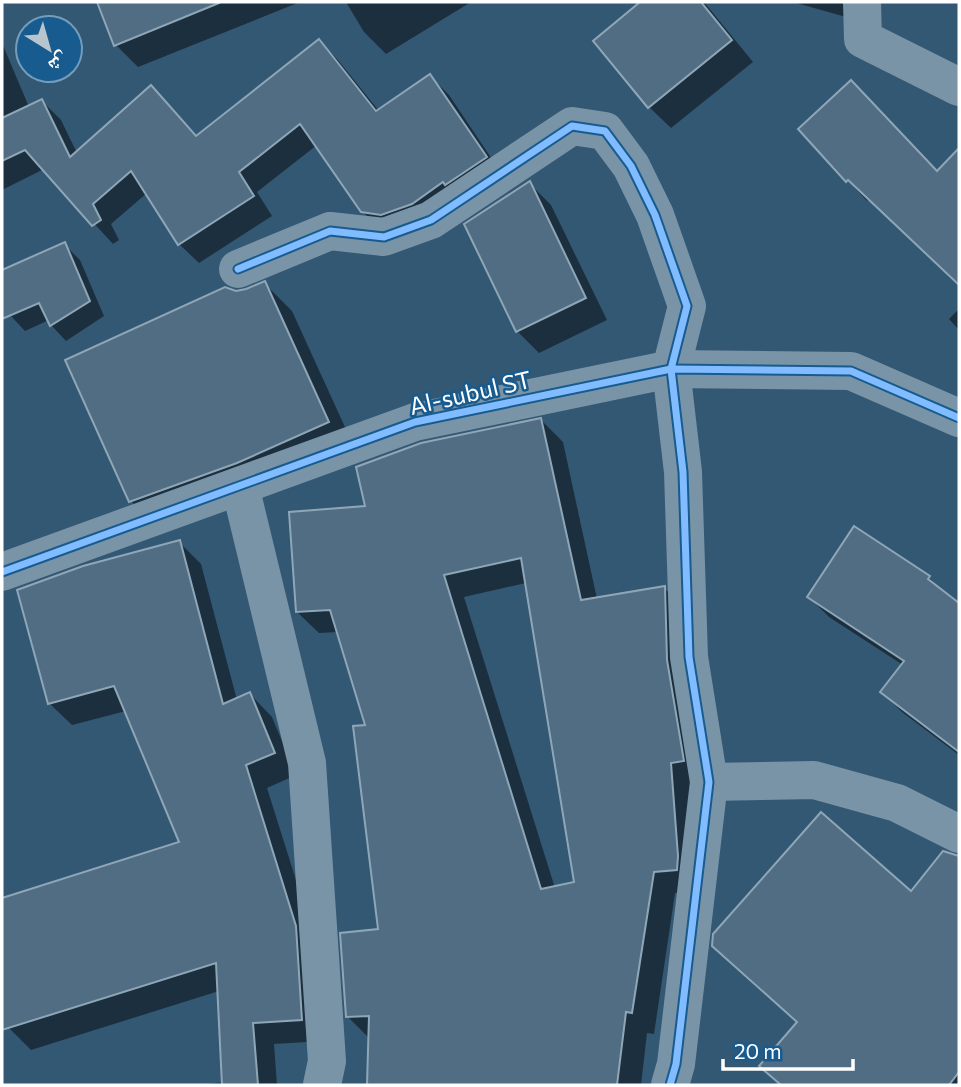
<svg xmlns="http://www.w3.org/2000/svg" width="961" height="1087" viewBox="0 0 961 1087" font-family="Commissioner,'Noto Naskh Arabic',sans-serif">
  <style>
    .shadow { fill: #0007; fill-rule: evenodd }
    .building { fill: #506d84; stroke: #8fa6b6; stroke-width: 2; fill-rule: evenodd }
    .lines { fill: none; stroke-linecap: round; stroke-linejoin: round }
    .minor { stroke: #7a94a7; stroke-width: 38 }
    .cycleway-casing { stroke: #185b8f; stroke-width: 11 }
    .cycleway { stroke: #80bcff; stroke-width: 7 }
    .labels { text-anchor: middle; dominant-baseline: central; stroke-width: 5; stroke-linejoin: round; paint-order: stroke }
    .street-label { font-size: 24px; fill: #fff; stroke: #185b8f }
  </style>
  <rect width="100%" height="100%" fill="#335874"/>
  <g class="shadow">
    <polygon points="99,2 300,2 138,67 116,45"/>
    <polygon points="346,2 471,2 386,54 364,32"/>
    <polygon points="643,2 704,2 753,62 671,128 649,107 595,41"/>
    <polygon points="793,2 865,2 860,21"/>
    <polygon points="319,41 338,60 379,111 430,76 449,95 504,177 382,231 362,211 317,145 257,192 272,216 199,263 179,244 147,193 111,224 119,240 113,244 44,169 2,190 2,43 29,107 42,101 61,120 77,153 151,87 197,137"/>
    <polygon points="800,129 938,173 959,150 959,284 869,199 867,201"/>
    <polygon points="529,183 551,205 607,320 539,353 517,331 466,225"/>
    <polygon points="64,244 80,260 104,316 66,341 51,325 49,320 25,331 10,315 2,296 2,272"/>
    <polygon points="265,284 292,311 355,449 158,529 131,501 67,361 236,292"/>
    <polygon points="959,309 959,330 949,319"/>
    <path d="M 541,420 L 563,442 L 597,599 L 664,588 L 686,609 L 698,891 L 675,893 L 654,1034 L 647,1033 L 641,1085 L 368,1085 L 370,1039 L 348,1017 L 380,930 L 368,726 L 338,632 L 319,633 L 297,612 L 367,508 ZM 526,583 L 576,883 L 555,888 L 464,597 Z"/>
    <polygon points="179,542 201,564 237,700 250,694 272,717 296,775 267,788 318,950 324,1041 274,1044 277,1085 200,1085 224,1082 219,991 31,1050 9,1028 2,1005 2,900 182,843 126,711 72,725 49,703"/>
    <polygon points="929,578 959,606 959,755 902,712 882,692 903,665 829,617 809,597"/>
    <polygon points="944,853 959,857 959,1085 781,1085 761,1066 798,1023 734,966 714,946 911,894"/>
  </g>
  <g class="building">
    <polygon points="97,2 219,2 219,3 114,46"/>
    <polygon points="640,2 701,2 732,40 648,108 593,41"/>
    <polygon points="319,39 376,111 430,74 487,157 445,185 443,182 412,204 381,215 361,212 300,124 239,172 254,196 178,245 131,171 93,204 101,220 92,226 25,150 2,161 2,118 42,99 70,157 151,85 196,136"/>
    <polygon points="851,80 937,171 959,148 959,285 848,180 846,182 798,129"/>
    <polygon points="530,181 586,298 516,332 464,224"/>
    <polygon points="65,242 90,301 50,326 39,303 2,319 2,270"/>
    <polygon points="265,281 329,422 237,463 129,502 65,360 225,287 236,291 246,289"/>
    <path d="M 541,418 L 581,600 L 665,586 L 667,660 L 684,761 L 671,763 L 678,856 L 677,870 L 654,872 L 632,1013 L 626,1012 L 617,1085 L 367,1085 L 369,1016 L 346,1017 L 340,933 L 378,929 L 353,726 L 365,725 L 330,610 L 296,612 L 289,512 L 365,506 L 356,467 L 421,443 ZM 521,558 L 574,882 L 541,889 L 444,575 Z"/>
    <polygon points="854,526 930,576 928,579 959,603 959,752 880,692 904,661 807,597"/>
    <polygon points="180,540 223,704 250,692 275,753 246,765 296,926 302,1020 253,1023 258,1085 222,1085 216,963 2,1030 2,898 179,842 114,686 48,704 17,590 83,566"/>
    <polygon points="821,812 911,891 943,851 959,856 959,1072 949,1085 781,1085 759,1066 797,1022 712,946 713,934"/>
  </g>
  <g class="lines">
    <g class="minor">
      <polyline points="862,2 863,39 959,87"/>
      <polyline points="238,269 330,231 384,237 431,220 572,126 605,131 631,166 655,215 687,306 671,369 683,472 689,657 709,782 676,1064 670,1085"/>
      <polyline points="240,486 307,763 327,1061 322,1085"/>
      <polyline points="2,572 415,422 671,369 851,371 959,418"/>
      <polyline points="709,782 814,780 897,803 959,834"/>
    </g>
    <defs>
      <g id="cycleway">
        <polyline points="238,269 330,231 384,237 431,220 572,126 605,131 631,166 655,215 687,306 671,369 683,472 689,657 709,782 676,1064 670,1085"/>
        <polyline points="2,572 415,422 671,369 851,371 959,418"/>
      </g>
    </defs>
    <use href="#cycleway" class="cycleway-casing"/>
    <use href="#cycleway" class="cycleway"/>
  </g>
  <g class="labels">
    <g class="street-label">
      <text transform="translate(470 392) rotate(-13)">Al-subul ST</text>
    </g>
  </g>
  <rect width="961" height="1087" fill="none" stroke="#ffffff" stroke-width="7"/>
  <g transform="translate(49 49) rotate(143)"><circle r="33" fill="#185b8f" stroke="#749dbc" stroke-width="2"/>
  <path d="M0-5L12 26L0 18L-12 26Z" fill="#b8c5ce"/>
  <text y="-10" font-size="19" font-weight="bold" text-anchor="middle" fill="#ffffff">ش</text>
  </g>
  <path d="M723 1059v10h130v-10" fill="none" stroke="#ffffff" stroke-width="3.5"/>
  <text x="734" y="1059" font-size="21" fill="#ffffff" stroke="#185b8f" stroke-width="5" paint-order="stroke">20 m</text>
</svg>
